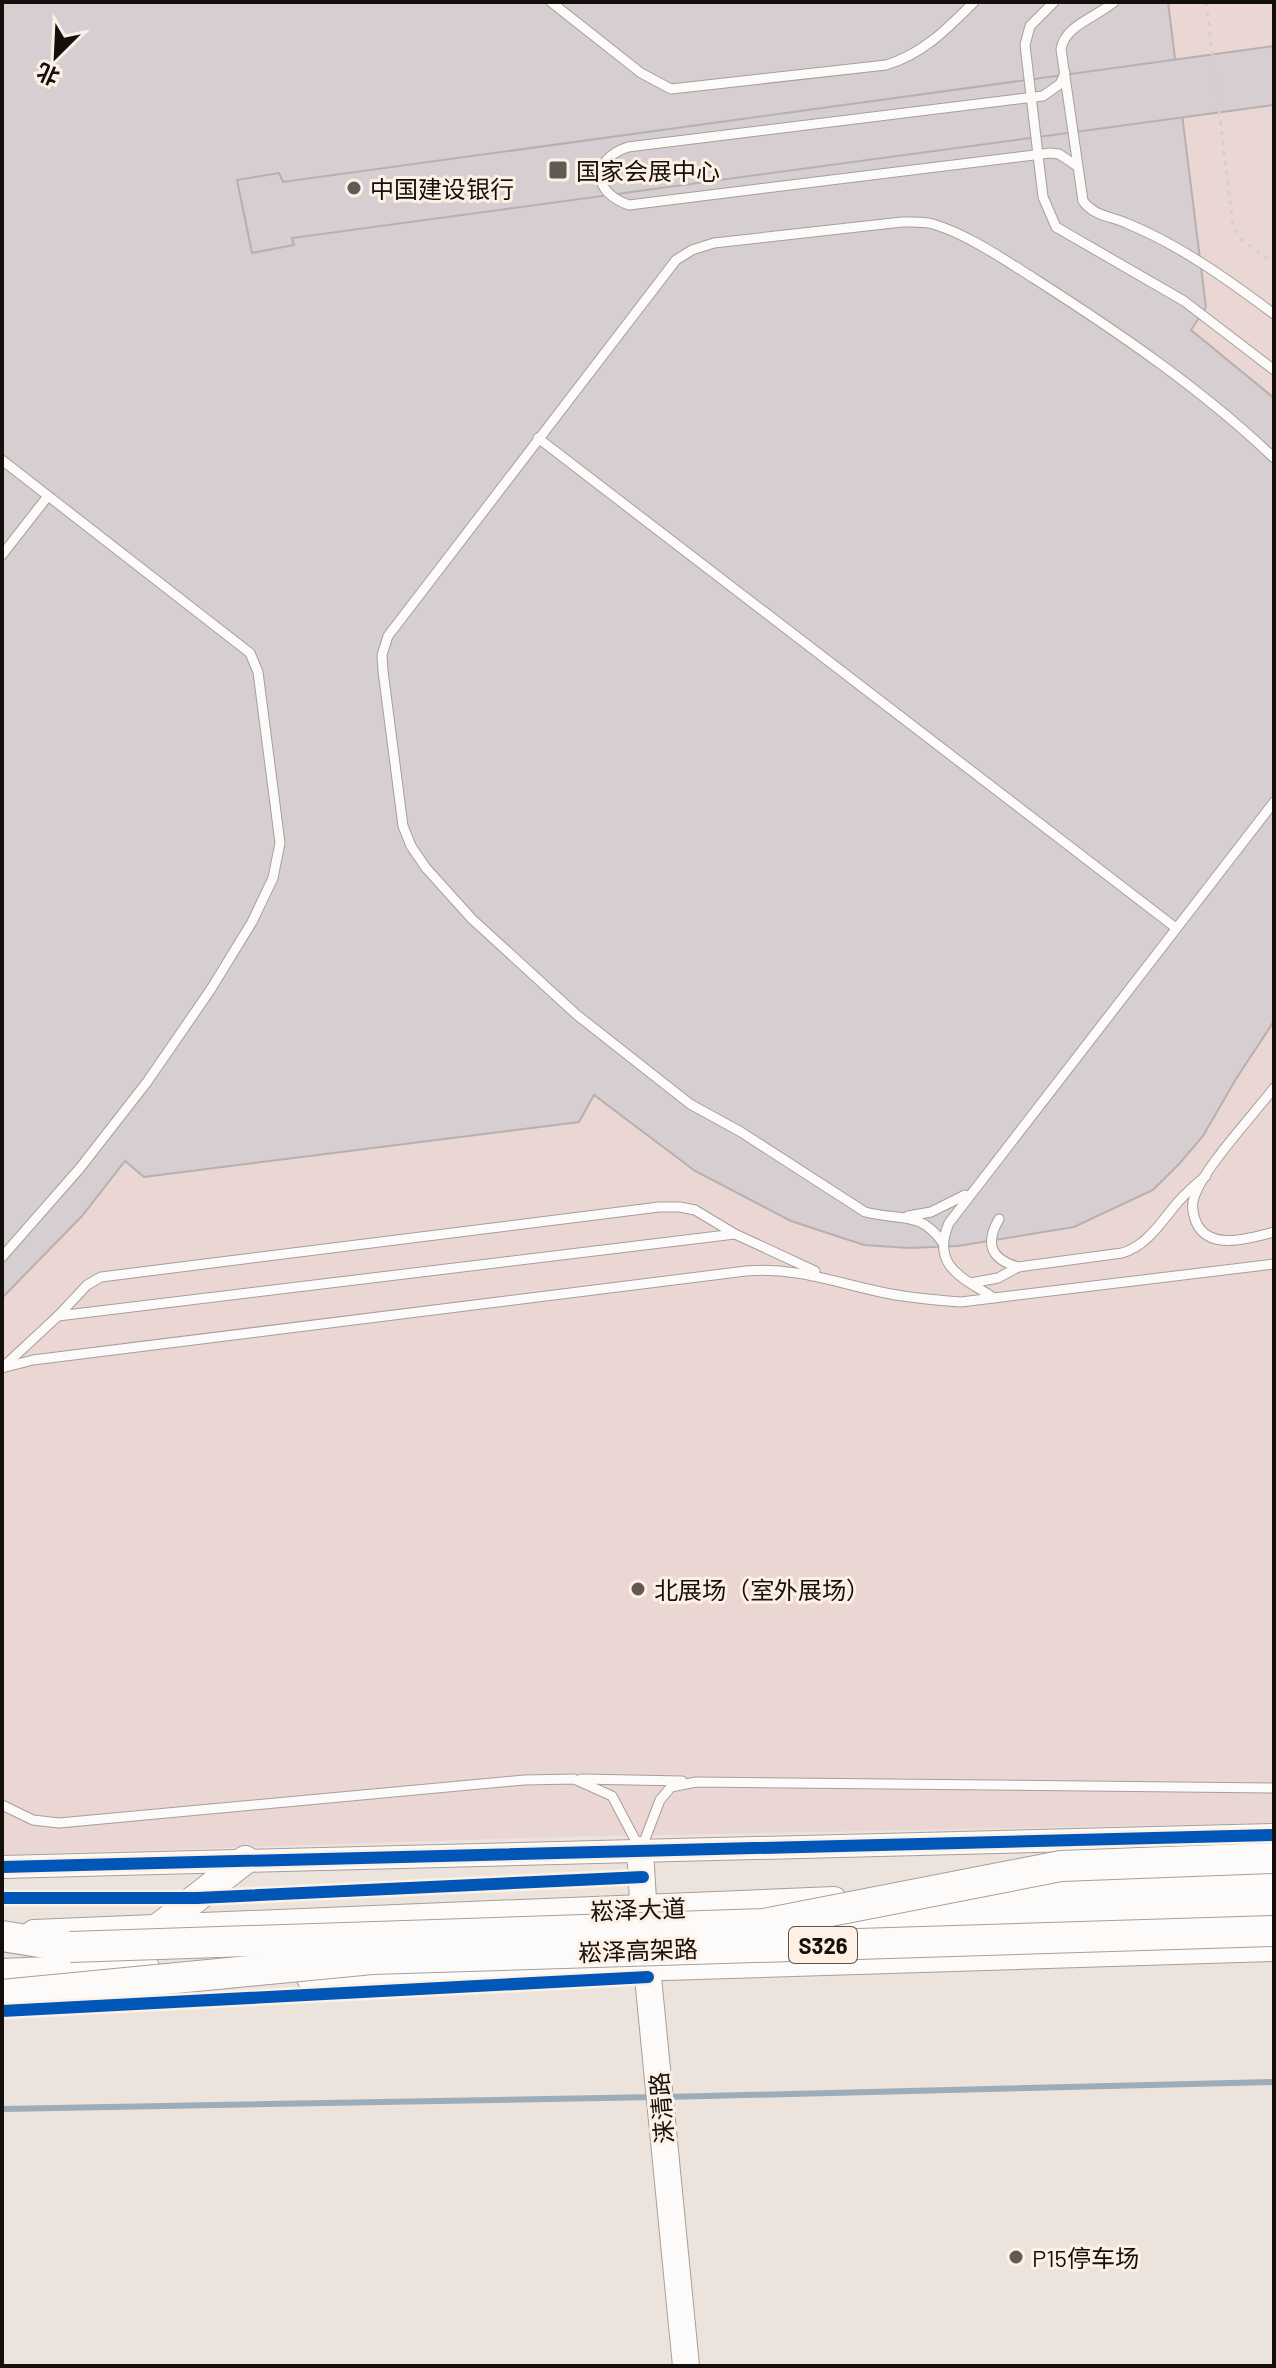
<svg xmlns="http://www.w3.org/2000/svg" width="1276" height="2368" viewBox="0 0 1276 2368" font-family="Barlow,'Noto Sans SC',sans-serif">
  <style>
    .commercial { fill: #ead7d3 }
    .lines { fill: none; stroke-linecap: round; stroke-linejoin: round }
    .stream { stroke: #9cacb9; stroke-width: 6 }
    .building { fill: #d6ced1; stroke: #b6b0b1; stroke-width: 2 }
    .service-casing { stroke: #a69f99; stroke-width: 11 }
    .tertiary-casing { stroke: #a69f99; stroke-width: 24 }
    .secondary-casing { stroke: #a69f99; stroke-width: 28 }
    .primary-casing { stroke: #a69f99; stroke-width: 30 }
    .trunk-casing { stroke: #a69f99; stroke-width: 32 }
    .service { stroke: #fcfbfa; stroke-width: 9 }
    .tertiary { stroke: #fcfbfa; stroke-width: 22 }
    .secondary { stroke: #fcfbfa; stroke-width: 26 }
    .primary { stroke: #fcfbfa; stroke-width: 28 }
    .trunk { stroke: #fcfbfa; stroke-width: 30 }
    .trunk-bridge-casing { stroke: #a69f99; stroke-width: 32; stroke-linecap: butt }
    .path-bridge { stroke: #d2cfce; stroke-width: 3; stroke-dasharray: 4 6; stroke-linecap: butt }
    .trunk-bridge { stroke: #fcfbfa; stroke-width: 30 }
    .cycleway-casing { stroke: #fef0e5; stroke-width: 17 }
    .cycleway { stroke: #0057b8; stroke-width: 12 }
    .poi-dot { fill: #605954; stroke: #fef0e5; stroke-width: 3 }
    .labels { text-anchor: middle; dominant-baseline: central; stroke-width: 6; stroke-linejoin: round; paint-order: stroke }
    .shield { fill: #fef0e5; stroke: #5a524c; stroke-width: 2 }
    .shield-label { font-size: 22px; font-weight: bold; fill: #140f0a }
    .poi-label { font-size: 24px; fill: #140f0a; stroke: #fef0e5; text-anchor: start }
    .street-label { font-size: 24px; fill: #140f0a; stroke: #fef0e5 }
  </style>
  <rect width="100%" height="100%" fill="#ece3dc"/>
  <polygon class="commercial" points="2,2 1274,2 1274,1823 559,1837 2,1855"/>
  <g class="lines">
    <g class="stream">
      <polyline points="666,2097 1274,2082"/>
      <polyline points="2,2109 655,2097"/>
    </g>
  </g>
  <g class="building">
    <polygon points="2,2 1168,2 1206,307 1191,330 1274,398 1274,1021 1236,1079 1203,1136 1180,1163 1153,1190 1074,1227 958,1246 909,1248 864,1245 791,1221 695,1171 594,1095 579,1122 144,1177 125,1161 82,1216 2,1298"/>
    <polygon points="1274,46 1274,105 292,238 294,245 252,253 237,180 279,173 283,182"/>
  </g>
  <g class="lines">
    <defs>
      <g id="service">
        <path d="M 551,2 L 641,73 L 671,89 L 886,65 C 923,54 947,29 974,2"/>
        <polyline points="1054,2 1030,26 1025,45 1043,197 1056,227 1184,301 1274,370"/>
        <path d="M 1114,2 C 1097,17 1065,25 1061,49 L 1083,201 C 1094,216 1110,216 1126,223 C 1180,245 1227,279 1274,314"/>
        <path d="M 1065,73 L 1060,84 L 1043,96 L 628,147 C 590,160 592,192 629,205 L 1050,153 L 1059,154 L 1077,166"/>
        <polyline points="538,438 1176,928"/>
        <polyline points="2,460 250,653 258,672 280,843 273,878 252,922 211,989 147,1082 80,1168 2,1257"/>
        <polyline points="2,555 48,496"/>
        <path d="M 1274,1088 C 1255,1113 1201,1171 1194,1198 C 1191,1206 1193,1214 1196,1222 C 1209,1252 1250,1238 1274,1232"/>
        <polyline points="908,1216 931,1212 965,1195"/>
        <path d="M 999,1219 C 985,1243 990,1259 1018,1267 L 1122,1253 C 1147,1246 1161,1222 1178,1202 C 1186,1193 1196,1184 1206,1176"/>
        <path d="M 943,1243 C 920,1210 900,1221 865,1212 L 741,1132 L 690,1104 L 577,1015 L 472,919 L 426,868 L 411,846 L 403,826 L 383,671 L 382,655 L 388,636 L 676,260 L 692,250 L 714,243 L 902,222 C 912,222 923,221 933,224 C 969,235 1003,259 1035,279 C 1118,332 1203,390 1274,458"/>
        <polyline points="971,1283 998,1278 1018,1267"/>
        <path d="M 994,1298 C 964,1278 930,1267 949,1223 L 1274,802"/>
        <polyline points="58,1316 735,1234"/>
        <path d="M 2,1368 L 33,1360 L 746,1271 C 796,1267 833,1282 881,1292 C 907,1298 934,1300 961,1302 L 1274,1264"/>
        <polyline points="2,1368 58,1316 87,1285 101,1277 659,1207 680,1207 695,1210 735,1234 815,1271"/>
        <polyline points="581,1779 682,1781"/>
        <polyline points="2,1805 33,1820 59,1823 524,1780 574,1779 612,1796 639,1847"/>
        <polyline points="642,1847 660,1800 671,1787 696,1782 1274,1788"/>
      </g>
      <polyline id="tertiary" points="2,1867 1274,1835"/>
      <g id="secondary">
        <polyline points="640,1850 647,1967 686,2366"/>
        <polyline points="957,1896 1274,1886"/>
        <polyline points="34,1933 834,1900"/>
        <polyline points="310,1978 1274,1948"/>
      </g>
      <polyline id="primary" points="159,1927 245,1860"/>
      <g id="trunk">
        <polyline points="816,1922 1274,1909"/>
        <polyline points="2,1936 70,1947"/>
        <polyline points="2,1974 144,1968"/>
      </g>
    </defs>
    <use href="#service" class="service-casing"/>
    <use href="#tertiary" class="tertiary-casing"/>
    <use href="#secondary" class="secondary-casing"/>
    <use href="#primary" class="primary-casing"/>
    <use href="#trunk" class="trunk-casing"/>
    <use href="#service" class="service"/>
    <use href="#tertiary" class="tertiary"/>
    <use href="#secondary" class="secondary"/>
    <use href="#primary" class="primary"/>
    <use href="#trunk" class="trunk"/>
    <defs>
      <g id="trunk-bridge">
        <polyline points="70,1947 764,1924 1061,1866 1274,1858"/>
        <polyline points="2,1995 372,1959 1274,1931"/>
      </g>
    </defs>
    <use href="#trunk-bridge" class="trunk-bridge-casing"/>
    <polyline class="path-bridge" points="1206,2 1233,226 1242,240 1274,263"/>
    <use href="#trunk-bridge" class="trunk-bridge"/>
    <defs>
      <g id="cycleway">
        <polyline points="2,1867 1274,1835"/>
        <polyline points="2,1898 197,1898 643,1877"/>
        <polyline points="2,2011 648,1977"/>
      </g>
    </defs>
    <use href="#cycleway" class="cycleway-casing"/>
    <use href="#cycleway" class="cycleway"/>
  </g>
  <g class="poi-dot">
    <rect x="548" y="160" width="20" height="20" rx="4"/>
    <circle cx="354" cy="188" r="8"/>
    <circle cx="638" cy="1589" r="8"/>
    <circle cx="1016" cy="2257" r="8"/>
  </g>
  <g class="labels">
    <rect class="shield" x="789" y="1927" width="68" height="36" rx="6"/>
    <g class="shield-label">
      <text x="823" y="1945">S326</text>
    </g>
    <g class="poi-label">
      <text x="576" y="170">国家会展中心</text>
      <text x="370" y="188">中国建设银行</text>
      <text x="654" y="1589">北展场（室外展场）</text>
      <text x="1032" y="2257">P15停车场</text>
    </g>
    <g class="street-label">
      <text transform="translate(638 1909) rotate(-2)">崧泽大道</text>
      <text transform="translate(638 1950) rotate(-2)">崧泽高架路</text>
      <text transform="translate(661 2108) rotate(-95)">涞清路</text>
    </g>
  </g>
  <rect width="1276" height="2368" fill="none" stroke="#140f0a" stroke-width="8"/>
  <g transform="translate(56 56) rotate(204)" stroke="#fef0e5" stroke-width="6" paint-order="stroke">
  <path d="M0-6L14 30L0 20L-14 30Z" fill="#140f0a"/>
  <text y="-12" font-size="22" font-weight="bold" text-anchor="middle" fill="#140f0a">北</text>
  </g>
</svg>
